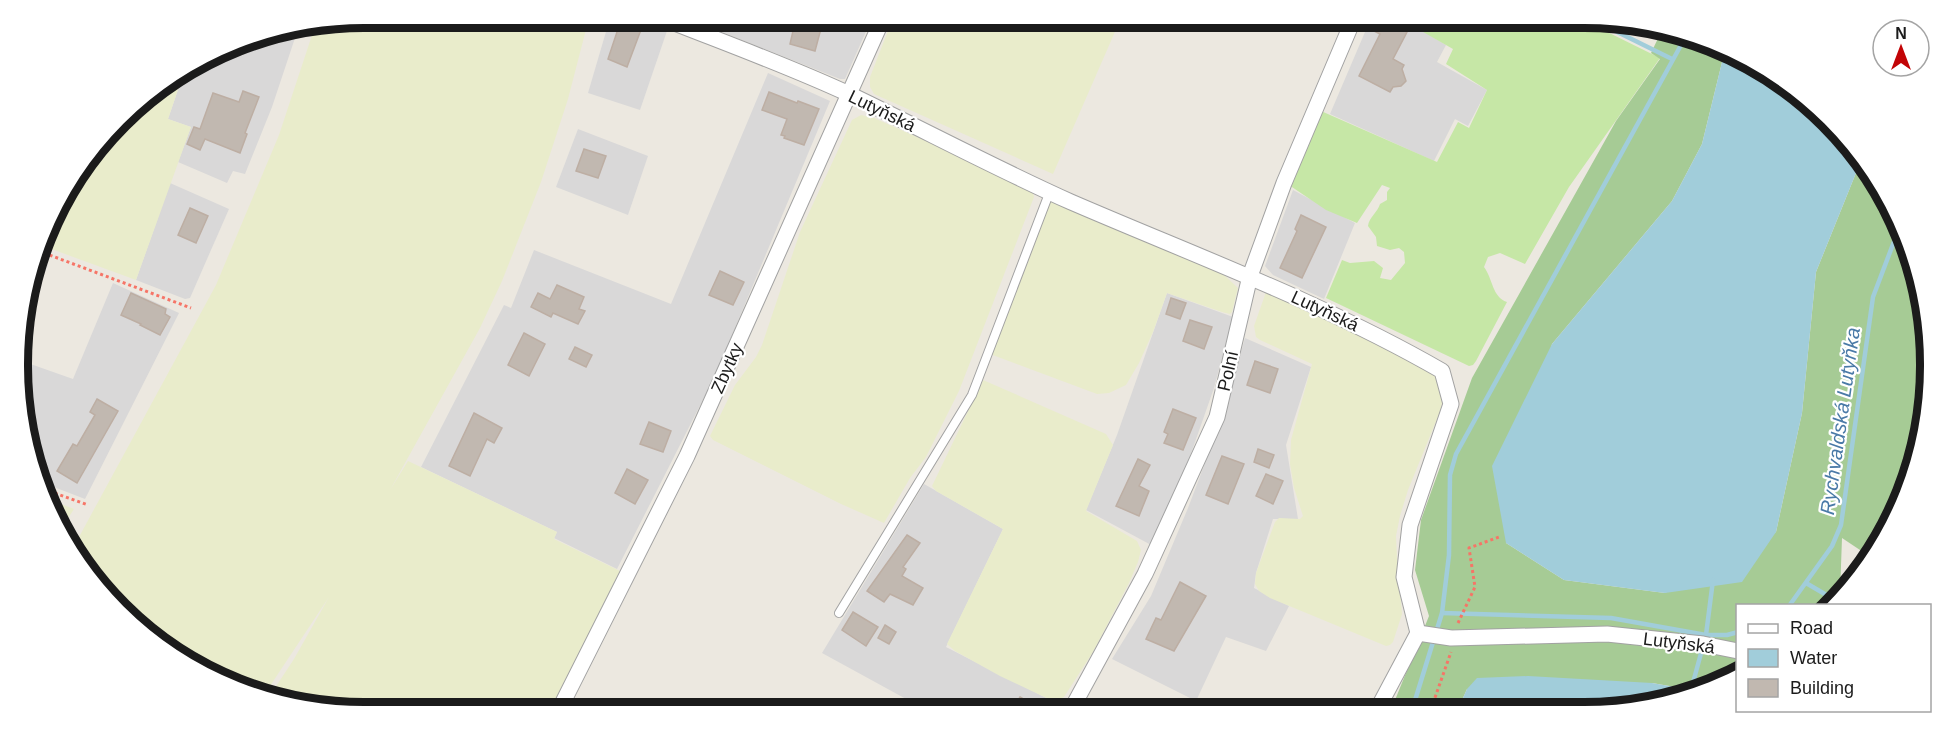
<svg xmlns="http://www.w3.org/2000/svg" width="1949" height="730" viewBox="0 0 1949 730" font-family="Helvetica,sans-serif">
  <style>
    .residential { fill: #d9d8d8 }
    .farmland { fill: #e9eccb }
    .grass { fill: #c6e7a6 }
    .forest { fill: #a6cb95 }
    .water { fill: #a1cdda }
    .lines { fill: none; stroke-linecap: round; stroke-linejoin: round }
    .stream { stroke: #a1cdda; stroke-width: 4.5 }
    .building { fill: #c1b8b0; stroke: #bdaea3; stroke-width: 1.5 }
    .service-casing { stroke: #a2a2a2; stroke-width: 10 }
    .minor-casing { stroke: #a2a2a2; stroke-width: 17 }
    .path { stroke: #f67567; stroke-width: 3; stroke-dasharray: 3 3; stroke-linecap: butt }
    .service { stroke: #fff; stroke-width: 8 }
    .minor { stroke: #fff; stroke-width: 15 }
    .labels { text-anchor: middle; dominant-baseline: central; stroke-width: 4.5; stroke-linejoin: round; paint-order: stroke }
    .street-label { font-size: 18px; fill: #1b1b1b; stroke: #fff }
    .water-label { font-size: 20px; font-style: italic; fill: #4a7aa7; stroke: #fff }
    .rim { fill: none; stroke: #1b1b1b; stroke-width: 8 }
  </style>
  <rect width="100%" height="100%" fill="#ece8e0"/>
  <g class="residential">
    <polygon points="610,18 643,18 668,28 640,110 588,93"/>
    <polygon points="687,18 872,18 845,79 840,79"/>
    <polygon points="1371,18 1401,18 1446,45 1437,62 1487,90 1468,126 1455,119 1434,161 1330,114"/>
    <polygon points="298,29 272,107 245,174 233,171 227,183 178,162 191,127 168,119 182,78 201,67 205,68 207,63 253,37"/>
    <polygon points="768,73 830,101 715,376 617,569 554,538 557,532 421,467 504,305 511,308 534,250 671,304"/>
    <polygon points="578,129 648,156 628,215 556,187"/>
    <polygon points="170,183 229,209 190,298 185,299 136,280"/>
    <polygon points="1293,190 1355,223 1324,299 1273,275 1265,266"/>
    <polygon points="41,262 48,265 21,330 21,319"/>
    <polygon points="113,283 179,313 85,499 46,484 25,433 22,361 73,379"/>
    <polygon points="1167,293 1233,317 1214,388 1188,462 1153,546 1086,510 1117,435"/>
    <polygon points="1245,338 1311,367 1286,445 1298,519 1273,519 1256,573 1254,588 1289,606 1266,651 1226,637 1196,701 1112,659 1151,596 1188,508 1221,421"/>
    <polygon points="924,484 1003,529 946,647 1060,705 1057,710 928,711 822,653"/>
  </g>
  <g class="farmland">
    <polygon points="365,18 589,18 568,99 541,182 502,281 480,328 390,490 408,461 557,532 554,539 620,571 550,712 365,712 275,700 269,697 294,659 329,597 264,695 154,640 113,597 116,593 103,586 76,558 73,548 216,285 279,135 315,26"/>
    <polygon points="893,18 1121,18 1053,174 874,94 870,87 870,77"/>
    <polygon points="182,78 168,119 191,127 136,280 46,247 64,192 136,104"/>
    <polygon points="861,115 874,118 1026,185 1033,193 1034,197 959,391 926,457 910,478 884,523 841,504 713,440 710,436 735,385 756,357 762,345 800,232 852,120"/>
    <polygon points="1054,199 1222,273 1238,288 1232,312 1230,314 1222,312 1167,293 1153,332 1139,363 1126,385 1109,393 1097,394 990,354 1048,204"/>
    <polygon points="1266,292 1431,365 1444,390 1441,409 1408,490 1400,516 1396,536 1397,558 1402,614 1393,642 1390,645 1386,646 1270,598 1259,591 1255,584 1256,573 1275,522 1279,518 1300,519 1303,516 1294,488 1290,464 1291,440 1312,364 1260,340 1256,337 1254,326"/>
    <polygon points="983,380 1106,434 1113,445 1086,511 1137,541 1141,550 1138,562 1129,583 1093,652 1064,697 1055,702 1000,676 955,651 947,644 1003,529 936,491 932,486"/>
    <polygon points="53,501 74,509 63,526"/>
  </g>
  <path class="grass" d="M 1411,18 L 1579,18 L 1660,58 L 1569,187 L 1525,264 L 1500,253 L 1488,257 L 1484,267 C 1493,279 1492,297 1507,302 L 1476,361 L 1473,365 L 1469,366 L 1326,298 L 1342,260 L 1350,263 L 1374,261 L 1383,268 L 1380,278 L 1391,280 L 1405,263 L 1404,252 L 1399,248 L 1390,250 L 1377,246 L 1376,237 L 1368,226 C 1369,217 1378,212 1380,204 L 1387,200 L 1387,192 L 1390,188 L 1382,185 L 1357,223 L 1326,210 L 1289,185 L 1321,111 L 1437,162 L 1458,122 L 1469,128 L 1487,90 L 1446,64 L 1453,49 L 1409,24 Z"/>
  <polygon class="forest" points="1663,28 1674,30 1724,54 1702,144 1672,201 1552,344 1506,543 1564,580 1665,593 1776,532 1802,413 1816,272 1860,163 1885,192 1928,320 1919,455 1872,558 1842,538 1840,594 1831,605 1738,606 1737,676 1693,690 1652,683 1467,689 1458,709 1391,710 1429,616 1415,570 1421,520 1472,378 1616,121 1660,59 1651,53"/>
  <g class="water">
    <polygon points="1724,54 1799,93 1860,163 1816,272 1802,413 1776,532 1742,582 1665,593 1564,580 1506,543 1492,466 1552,344 1672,201 1702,144"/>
    <polygon points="1528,676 1652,683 1691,690 1630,709 1458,709 1467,689 1477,678"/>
  </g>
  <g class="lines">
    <g class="stream">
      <polyline points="1591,19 1672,59"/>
      <polyline points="1806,583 1835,600"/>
      <polyline points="1789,606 1832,546 1841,525 1873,297 1898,231"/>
      <polyline points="1442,613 1611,618 1706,635 1727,635 1738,632"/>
      <polyline points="1691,690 1706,635 1713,580"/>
      <polyline points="1412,710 1442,613 1449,555 1450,475 1456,454 1686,36"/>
    </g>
  </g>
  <g class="building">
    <polygon points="796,18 814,18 823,21 815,51 790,44"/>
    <polygon points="1373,18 1401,18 1396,27 1407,32 1393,59 1404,65 1402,69 1406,81 1401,86 1393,87 1390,92 1359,76 1380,34 1368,28"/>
    <polygon points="621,20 642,27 627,67 608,59"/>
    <polygon points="243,91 259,97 245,133 247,134 240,153 205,139 200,150 187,144 194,127 200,129 213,93 239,102"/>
    <polygon points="769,92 797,103 798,101 819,109 804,145 784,138 785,136 781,135 787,119 762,110"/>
    <polygon points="584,149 606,156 598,178 576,171"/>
    <polygon points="190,208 208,216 196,243 178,235"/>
    <polygon points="1301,215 1326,227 1302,278 1280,268 1297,231 1295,229"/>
    <polygon points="720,271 744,282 733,305 709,295"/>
    <polygon points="557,285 584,297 579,309 585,311 578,324 553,313 551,317 531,307 538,293 550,299"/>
    <polygon points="131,293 166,309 165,314 170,317 160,335 140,325 141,324 121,315"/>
    <polygon points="1171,298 1186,303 1180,319 1166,314"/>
    <polygon points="1190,320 1212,327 1204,349 1183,341"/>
    <polygon points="524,333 545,344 529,376 508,365"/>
    <polygon points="575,347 592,355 586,367 569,359"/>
    <polygon points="1255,361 1278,369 1270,393 1247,385"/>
    <polygon points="97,399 118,411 77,483 57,471 73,444 77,446 95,415 90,412"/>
    <polygon points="1173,409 1196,418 1183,450 1164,443 1168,434 1164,432"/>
    <polygon points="474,413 502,428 494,443 487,439 470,476 449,466"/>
    <polygon points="649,422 671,431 663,452 640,444"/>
    <polygon points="1258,449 1274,455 1269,468 1254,462"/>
    <polygon points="1222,456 1244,464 1228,504 1206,495"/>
    <polygon points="1138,459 1150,465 1139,486 1149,491 1139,516 1116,506"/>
    <polygon points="627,469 648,480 635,504 615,493"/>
    <polygon points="1266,474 1283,481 1273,504 1256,496"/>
    <polygon points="907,535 920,543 903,567 906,569 902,576 923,588 913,605 890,594 884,602 867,591"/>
    <polygon points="1180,582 1206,596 1174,651 1146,639 1156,618 1161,620"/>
    <polygon points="853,612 878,627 866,646 842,630"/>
    <polygon points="885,625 896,632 889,644 878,638"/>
    <polygon points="1020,697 1043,710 1012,710"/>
  </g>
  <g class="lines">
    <defs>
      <polyline id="service" points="839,613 972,395 1050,191"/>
      <g id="minor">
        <path d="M 662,18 C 725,43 789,66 851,95 C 924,130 997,169 1071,202 C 1196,256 1324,303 1442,371 L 1451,404 L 1410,525 L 1404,577 L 1418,633"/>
        <polyline points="1418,633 1451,638 1607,634 1703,644 1738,651"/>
        <polyline points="1071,710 1145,574 1217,417 1250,276 1284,183 1354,18"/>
        <polyline points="1377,710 1418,633"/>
        <polyline points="558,712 687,456 883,18"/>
      </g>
    </defs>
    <use href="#service" class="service-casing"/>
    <use href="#minor" class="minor-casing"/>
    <g class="path">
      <polyline points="44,253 191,308"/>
      <polyline points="49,491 88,505"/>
      <polyline points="1458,623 1475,587 1469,548 1499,537"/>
      <polyline points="1431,709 1451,652"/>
    </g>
    <use href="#service" class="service"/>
    <use href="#minor" class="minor"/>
  </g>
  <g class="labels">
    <g class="street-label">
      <text transform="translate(882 111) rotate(26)">Lutyňská</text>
      <text transform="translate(1325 311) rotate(25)">Lutyňská</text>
      <text transform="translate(727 368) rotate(-66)">Zbytky</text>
      <text transform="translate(1228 371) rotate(-77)">Polní</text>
      <text transform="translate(1679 643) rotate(7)">Lutyňská</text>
    </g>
    <g class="water-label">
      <text transform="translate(1840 421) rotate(-82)">Rychvaldská Lutyňka</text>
    </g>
  </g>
  <path d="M0 0H1949V730H0ZM364 28H1584A336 336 0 0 1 1920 364V366A336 336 0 0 1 1584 702H364A336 336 0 0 1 28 366V364A336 336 0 0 1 364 28Z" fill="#fff" fill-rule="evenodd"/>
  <path class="rim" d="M364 28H1584A336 336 0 0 1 1920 364V366A336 336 0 0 1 1584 702H364A336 336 0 0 1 28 366V364A336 336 0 0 1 364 28Z"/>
  <rect x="1736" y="604" width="195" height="108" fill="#ffffff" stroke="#a4a4a4" stroke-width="1.5"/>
  <rect x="1748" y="624" width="30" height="9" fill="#ffffff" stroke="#a4a4a4" stroke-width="1.5"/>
  <text x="1790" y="634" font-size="18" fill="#1b1b1b">Road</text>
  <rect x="1748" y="649" width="30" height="18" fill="#a1cdda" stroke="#a4a4a4" stroke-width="1.5"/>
  <text x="1790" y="664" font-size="18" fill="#1b1b1b">Water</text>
  <rect x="1748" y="679" width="30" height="18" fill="#c1b8b0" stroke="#a4a4a4" stroke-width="1.5"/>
  <text x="1790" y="694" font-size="18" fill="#1b1b1b">Building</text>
  <g transform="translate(1901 48)"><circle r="28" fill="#ffffff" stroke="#a4a4a4" stroke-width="1.5"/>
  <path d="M0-4.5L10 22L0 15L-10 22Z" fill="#c20406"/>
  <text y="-9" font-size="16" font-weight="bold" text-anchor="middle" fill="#1b1b1b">N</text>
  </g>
</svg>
